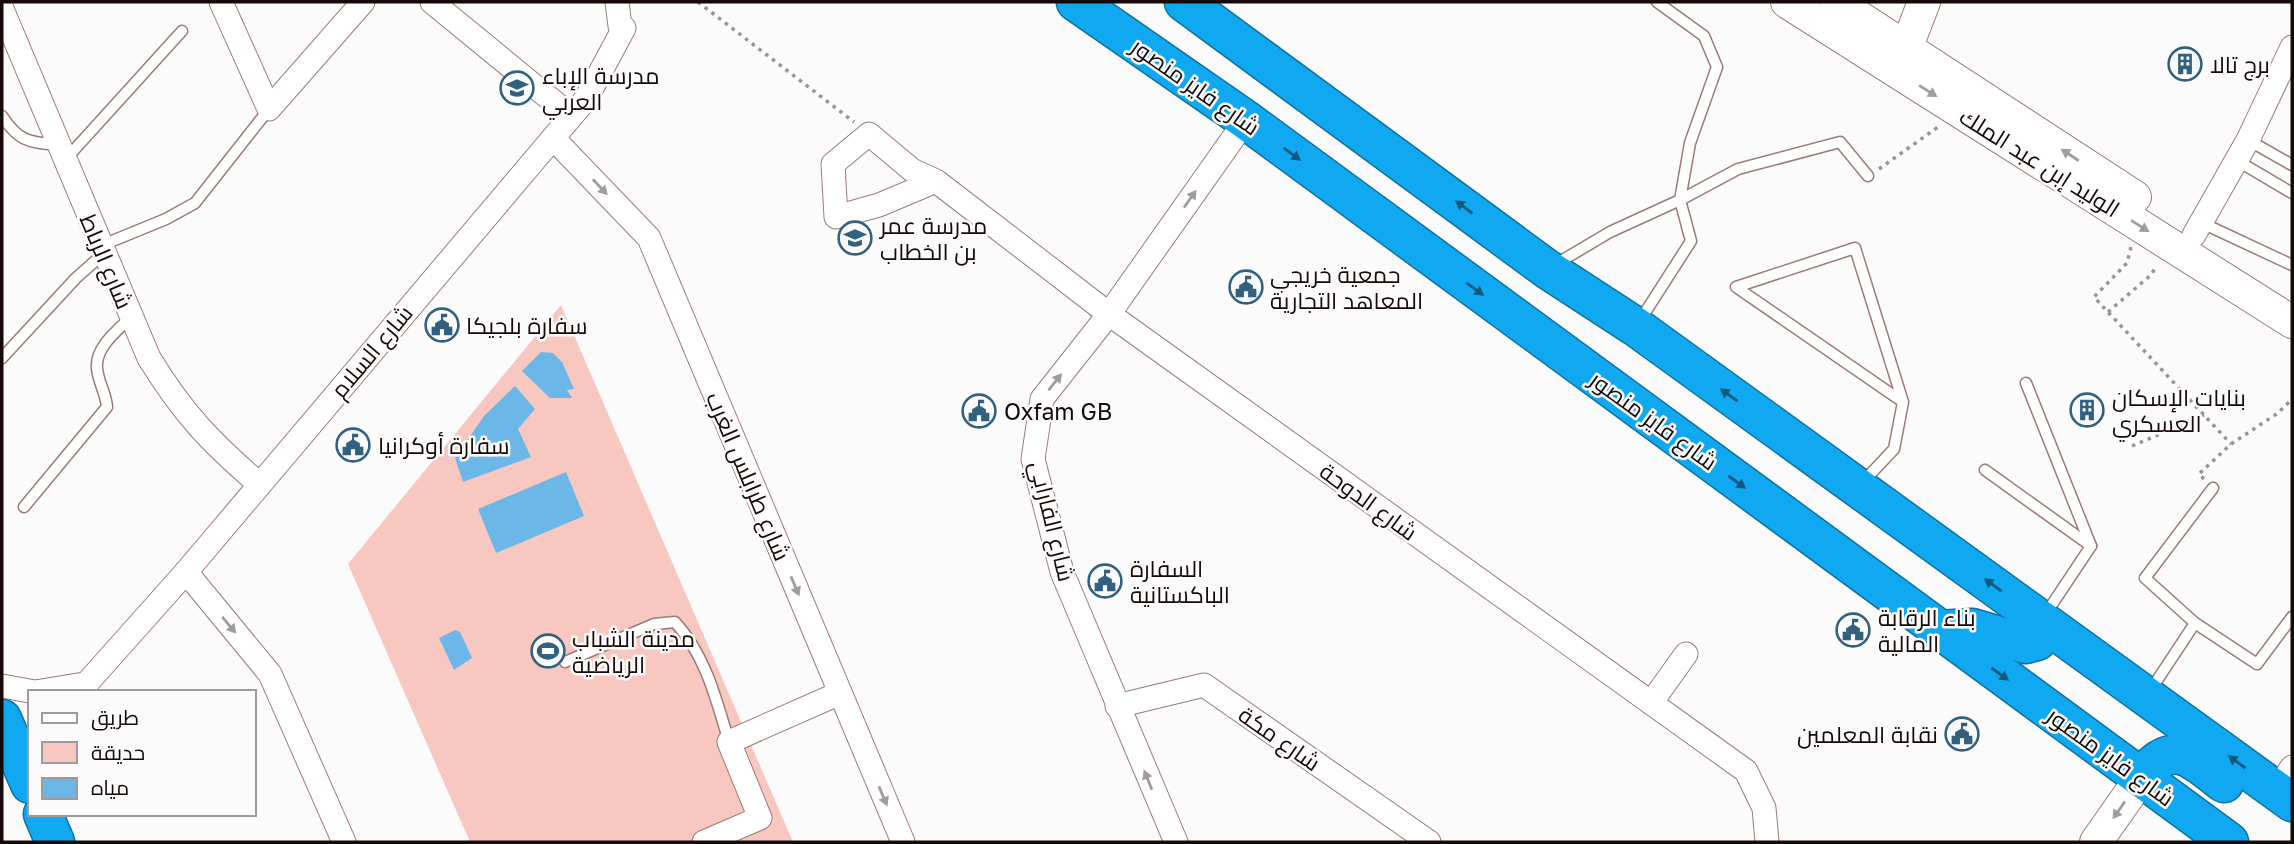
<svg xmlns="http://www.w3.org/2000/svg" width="2294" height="844" viewBox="0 0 2294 844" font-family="'Golos Text',Cairo,sans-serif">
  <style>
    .green { fill: #f8c7c0 }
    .water { fill: #6bb7e8 }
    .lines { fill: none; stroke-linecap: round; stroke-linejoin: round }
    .lane-casing { stroke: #9c7b76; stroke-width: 13 }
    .street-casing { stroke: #9c7b76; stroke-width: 25 }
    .secondary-casing { stroke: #9c7b76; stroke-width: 34 }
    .highway-casing { stroke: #11719f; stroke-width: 41 }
    .path { stroke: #999594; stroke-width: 3.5; stroke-dasharray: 3.5 5; stroke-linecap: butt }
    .lane { stroke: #fff; stroke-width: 10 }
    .street { stroke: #fff; stroke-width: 23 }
    .secondary { stroke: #fff; stroke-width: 32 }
    .highway { stroke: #0fa8f1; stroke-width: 38 }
    .oneway { fill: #a19d9c }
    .oneway2 { fill: #12597c }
    .labels { text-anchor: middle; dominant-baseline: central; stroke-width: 5; stroke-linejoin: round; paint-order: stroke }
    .poi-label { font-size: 23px; fill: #150a08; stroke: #fbfbfb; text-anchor: start }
    .street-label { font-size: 23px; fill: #150a08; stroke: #fbfbfb }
  </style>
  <rect width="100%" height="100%" fill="#fbfbfb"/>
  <polygon class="green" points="561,305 793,842 470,842 348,564"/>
  <g class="water">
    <polygon points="541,352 553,353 562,362 574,389 567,390 572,398 550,398 522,371"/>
    <polygon points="515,386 535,409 518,429 531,457 463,482 455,458 484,416"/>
    <polygon points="566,472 584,516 496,553 478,509"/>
    <polygon points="455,630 460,632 472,658 454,670 439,638"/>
  </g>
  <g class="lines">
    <defs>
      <g id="lane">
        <path d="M 2,116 C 19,142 29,142 58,145"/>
        <polyline points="2248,140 2292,165"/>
        <polyline points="65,160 182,31"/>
        <polyline points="2236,160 2292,193"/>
        <polyline points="2202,223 2292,265"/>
        <polyline points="100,246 166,219 195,203 269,109"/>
        <polyline points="1556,264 1610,232 1680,200 1690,143 1717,67 1704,36 1657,2"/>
        <polyline points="1639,322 1691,241 1680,200 1738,169 1840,142 1868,176"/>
        <polyline points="2,358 76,278 103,254"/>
        <polyline points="2026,383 2091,546"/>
        <polyline points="1985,470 2091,546 2045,615"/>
        <polyline points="1862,483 1894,449 1903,402 1855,248 1736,287 1903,402"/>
        <path d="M 24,507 L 107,407 C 106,393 98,382 97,368 C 95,347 118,330 131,317"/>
        <polyline points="2195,623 2145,578 2213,488"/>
        <path d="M 565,662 L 654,624 L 675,622 C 706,656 716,699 729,742"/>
        <polyline points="2150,691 2195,623 2257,664 2292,617"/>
      </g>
      <g id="street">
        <polyline points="221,2 269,109 363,2"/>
        <polyline points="432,2 571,116"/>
        <path d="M 2,9 L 149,358 C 182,412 210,442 258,483"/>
        <polyline points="553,138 649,238 903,842"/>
        <polyline points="936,181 879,205 836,217 833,164 869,134 912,170 936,181 1109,314 1746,771 1764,808 1767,842"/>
        <polyline points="2194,235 2248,140 2292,47"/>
        <polyline points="186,572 270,674 344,842"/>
        <polyline points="2,686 35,692 84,684"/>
        <polyline points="79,692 186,572 586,99 624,28 620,26 617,2"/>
        <polyline points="1651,703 1686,654"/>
        <polyline points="1117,706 1204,685 1429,842"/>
        <polyline points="2276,790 2292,767"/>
        <polyline points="704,842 760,818 729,742 840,693"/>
        <polyline points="1176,842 1062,572 1033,459 1042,399 1109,314 1246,120"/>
      </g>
      <g id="secondary">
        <polyline points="1787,2 2292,322"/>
        <polyline points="1836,2 2135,197"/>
        <polyline points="1899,67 1924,2"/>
        <polyline points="2096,842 2141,778"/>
      </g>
      <g id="highway">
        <polyline points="1076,2 1246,120 2229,842"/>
        <polyline points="1184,2 1547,269 1636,327 2292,802"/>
        <polyline points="1938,630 1972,628 2026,644 2037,641 2043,631 2041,620"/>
        <polyline points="2,719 30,784"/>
        <path d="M 2141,778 C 2173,736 2191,758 2224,783"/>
        <polyline points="43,814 55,842"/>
      </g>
    </defs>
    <use href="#lane" class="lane-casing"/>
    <use href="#street" class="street-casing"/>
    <use href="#secondary" class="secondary-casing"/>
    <use href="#highway" class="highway-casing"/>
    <g class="path">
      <polyline points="698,2 854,122"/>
      <polyline points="1879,169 1938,127"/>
      <polyline points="2131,247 2127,263 2094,297 2231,444"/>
      <polyline points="2108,312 2152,274 2156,265"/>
      <polyline points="2132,446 2204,415"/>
      <polyline points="2204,479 2199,474 2231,444 2278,413 2292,399"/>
    </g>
    <use href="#lane" class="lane"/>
    <use href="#street" class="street"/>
    <use href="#secondary" class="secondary"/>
    <use href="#highway" class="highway"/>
  </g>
  <defs><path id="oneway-solid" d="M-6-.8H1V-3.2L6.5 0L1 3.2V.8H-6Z" transform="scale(1.75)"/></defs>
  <g class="oneway">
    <use href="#oneway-solid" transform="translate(1928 91) rotate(32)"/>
    <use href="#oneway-solid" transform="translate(2070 155) rotate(-147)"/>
    <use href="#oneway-solid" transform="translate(600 187) rotate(47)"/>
    <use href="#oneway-solid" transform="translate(1190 199) rotate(-55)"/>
    <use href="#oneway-solid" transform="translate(2140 226) rotate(32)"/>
    <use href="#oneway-solid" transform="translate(1055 382) rotate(-52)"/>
    <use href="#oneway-solid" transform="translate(795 586) rotate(67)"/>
    <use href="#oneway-solid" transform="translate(229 625) rotate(50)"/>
    <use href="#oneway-solid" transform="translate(1148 780) rotate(-112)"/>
    <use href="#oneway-solid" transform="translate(883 796) rotate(67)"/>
    <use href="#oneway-solid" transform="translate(2119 810) rotate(125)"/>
  </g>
  <g class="oneway2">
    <use href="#oneway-solid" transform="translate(1292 154) rotate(36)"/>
    <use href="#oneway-solid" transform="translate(1464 207) rotate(-143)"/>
    <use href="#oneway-solid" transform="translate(1475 289) rotate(36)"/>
    <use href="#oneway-solid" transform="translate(1729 395) rotate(-144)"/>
    <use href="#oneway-solid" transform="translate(1737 482) rotate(36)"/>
    <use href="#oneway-solid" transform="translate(1993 585) rotate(-144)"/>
    <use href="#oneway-solid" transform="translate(2000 674) rotate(36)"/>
    <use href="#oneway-solid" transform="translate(2237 762) rotate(-144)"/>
  </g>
  <defs>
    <symbol id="building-ring" viewBox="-11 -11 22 22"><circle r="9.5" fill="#fbfbfb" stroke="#31617f" stroke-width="1.5"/><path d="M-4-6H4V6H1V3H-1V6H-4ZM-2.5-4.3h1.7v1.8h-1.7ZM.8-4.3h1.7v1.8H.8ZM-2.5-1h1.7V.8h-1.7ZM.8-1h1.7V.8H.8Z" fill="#31617f"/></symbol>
    <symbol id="school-ring" viewBox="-11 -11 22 22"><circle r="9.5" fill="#fbfbfb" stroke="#31617f" stroke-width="1.5"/><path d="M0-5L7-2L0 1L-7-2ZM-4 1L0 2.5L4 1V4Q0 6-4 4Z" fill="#31617f"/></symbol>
    <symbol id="civic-ring" viewBox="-11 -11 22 22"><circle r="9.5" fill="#fbfbfb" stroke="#31617f" stroke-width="1.5"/><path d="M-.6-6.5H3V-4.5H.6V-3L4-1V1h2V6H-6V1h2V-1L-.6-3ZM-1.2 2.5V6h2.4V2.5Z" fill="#31617f"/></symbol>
    <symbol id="stadium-ring" viewBox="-11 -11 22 22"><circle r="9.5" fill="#fbfbfb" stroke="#31617f" stroke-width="1.5"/><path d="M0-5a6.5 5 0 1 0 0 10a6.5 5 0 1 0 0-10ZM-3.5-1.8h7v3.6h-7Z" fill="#31617f"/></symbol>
  </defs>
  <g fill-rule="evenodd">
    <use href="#building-ring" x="2166" y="45" width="38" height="38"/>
    <use href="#school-ring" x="498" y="69" width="38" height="38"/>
    <use href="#school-ring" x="836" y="219" width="38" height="38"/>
    <use href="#civic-ring" x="1227" y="268" width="38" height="38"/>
    <use href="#civic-ring" x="423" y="306" width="38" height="38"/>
    <use href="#building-ring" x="2068" y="391" width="38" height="38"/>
    <use href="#civic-ring" x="960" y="392" width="38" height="38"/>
    <use href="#civic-ring" x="334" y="426" width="38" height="38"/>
    <use href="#civic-ring" x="1086" y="562" width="38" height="38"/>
    <use href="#civic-ring" x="1834" y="611" width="38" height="38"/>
    <use href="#stadium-ring" x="529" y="632" width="38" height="38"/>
    <use href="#civic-ring" x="1943" y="715" width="38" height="38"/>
  </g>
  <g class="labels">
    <g class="poi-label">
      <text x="2210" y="64">برج تالا</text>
      <text x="542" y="75">مدرسة الإباء<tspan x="542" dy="26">العربي</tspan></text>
      <text x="880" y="225">مدرسة عمر<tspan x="880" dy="26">بن الخطاب</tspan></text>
      <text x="1270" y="274">جمعية خريجي<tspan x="1270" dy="26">المعاهد التجارية</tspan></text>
      <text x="466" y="325">سفارة بلجيكا</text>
      <text x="2112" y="397">بنايات الإسكان<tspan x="2112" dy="26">العسكري</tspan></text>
      <text x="1004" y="411">Oxfam GB</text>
      <text x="378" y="445">سفارة أوكرانيا</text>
      <text x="1130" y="568">السفارة<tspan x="1130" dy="26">الباكستانية</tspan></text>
      <text x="1878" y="617">بناء الرقابة<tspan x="1878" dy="26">المالية</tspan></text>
      <text x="572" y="638">مدينة الشباب<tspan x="572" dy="26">الرياضية</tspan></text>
      <text x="1938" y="734" text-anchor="end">نقابة المعلمين</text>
    </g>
    <g class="street-label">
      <text transform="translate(1196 86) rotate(35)">شارع فايز منصور</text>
      <text transform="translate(2040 162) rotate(32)">الوليد إبن عبد الملك</text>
      <text transform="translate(107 261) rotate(67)">شارع الرباط</text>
      <text transform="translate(371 351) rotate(-50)">شارع السلام</text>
      <text transform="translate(1654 420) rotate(36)">شارع فايز منصور</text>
      <text transform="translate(749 476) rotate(67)">شارع طرابلس الغرب</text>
      <text transform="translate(1369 501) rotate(36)">شارع الدوحة</text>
      <text transform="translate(1053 521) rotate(76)">شارع الفارابي</text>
      <text transform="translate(1280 738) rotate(35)">شارع مكة</text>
      <text transform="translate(2111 756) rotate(36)">شارع فايز منصور</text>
    </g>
  </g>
  <rect width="2294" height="844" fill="none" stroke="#150a08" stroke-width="7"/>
  <rect x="28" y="690" width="228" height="126" fill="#fbfbfb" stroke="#9f9b9a" stroke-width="2"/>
  <rect x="42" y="713" width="35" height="10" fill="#ffffff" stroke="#9f9b9a" stroke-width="2"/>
  <text x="91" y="725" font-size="21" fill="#150a08">طريق</text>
  <rect x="42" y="742" width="35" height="21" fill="#f8c7c0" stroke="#9f9b9a" stroke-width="2"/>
  <text x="91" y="760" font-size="21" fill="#150a08">حديقة</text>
  <rect x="42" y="778" width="35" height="21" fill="#6bb7e8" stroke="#9f9b9a" stroke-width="2"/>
  <text x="91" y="795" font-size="21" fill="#150a08">مياه</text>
</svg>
